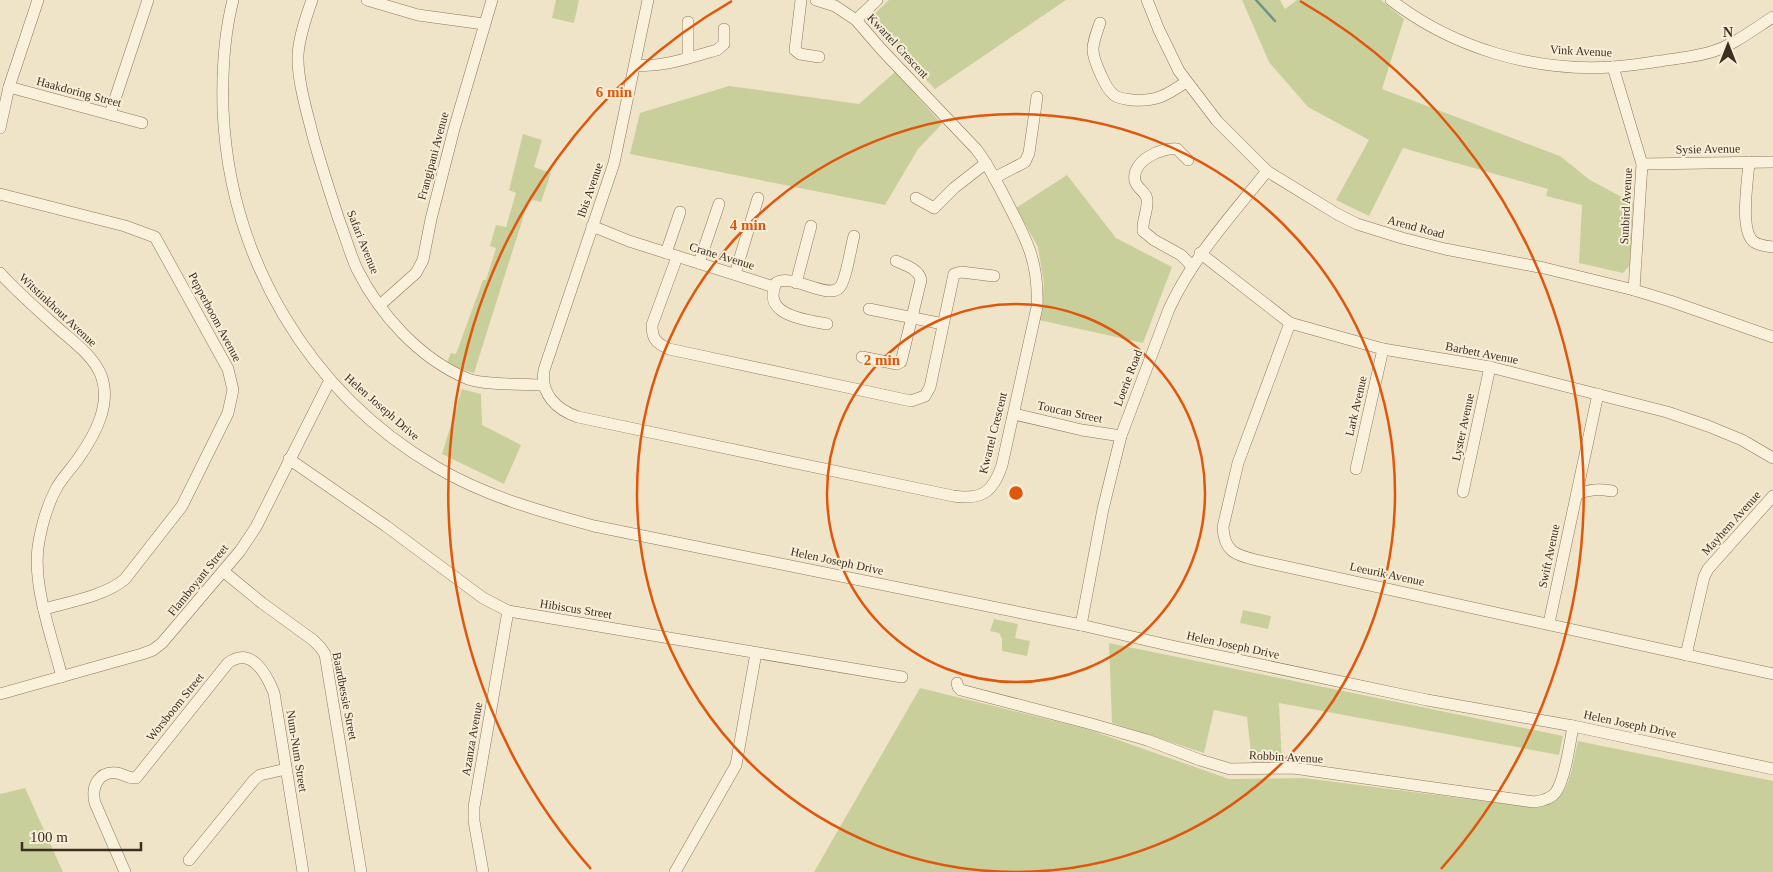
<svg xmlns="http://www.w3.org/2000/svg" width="1773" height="872" viewBox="0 0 1773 872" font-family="'Times New Roman',serif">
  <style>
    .green { fill: #c9cf9b }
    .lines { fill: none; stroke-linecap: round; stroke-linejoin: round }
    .stream { stroke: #6f938a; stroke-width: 2.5 }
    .minor-casing { stroke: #8d765c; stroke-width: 12 }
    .minor { stroke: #faf1dc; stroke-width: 11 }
    .ring { fill: none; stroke: #df570d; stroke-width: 2.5 }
    .labels { text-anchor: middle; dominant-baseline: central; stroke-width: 4; stroke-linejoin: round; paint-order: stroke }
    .street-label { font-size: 12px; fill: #3d2e20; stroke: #f7eed8 }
    .centre { fill: #df570d; stroke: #f7eed8; stroke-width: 2.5 }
    .ring-label { font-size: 15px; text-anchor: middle; font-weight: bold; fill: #df570d; stroke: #f7eed8; stroke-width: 4; stroke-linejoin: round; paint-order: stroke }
  </style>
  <rect width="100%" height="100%" fill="#f0e4c8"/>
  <g class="green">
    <polygon points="556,0 579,0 574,23 552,18"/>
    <polygon points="889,0 1066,0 935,89 868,20"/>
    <polygon points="1242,0 1280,0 1285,9 1297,0 1381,0 1404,19 1382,89 1560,156 1590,180 1633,203 1630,265 1623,273 1579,263 1582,205 1546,196 1548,189 1403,148 1369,216 1336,200 1369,140 1308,107 1269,62"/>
    <polygon points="895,72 942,124 918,149 885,205 630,154 640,113 729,86 859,104"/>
    <polygon points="523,134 542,140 534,167 551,173 541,202 529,199 474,373 463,370 447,362 451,353 456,354 483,280 486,280 496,248 490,246 496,225 506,227 516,193 509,190"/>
    <polygon points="1067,175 1116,238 1172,267 1143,343 1039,320 1044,284 1038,247 1016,208"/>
    <polygon points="462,389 481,394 482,425 521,445 504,484 442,454"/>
    <polygon points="1243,610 1271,616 1268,629 1240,623"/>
    <polygon points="994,619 1018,624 1015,638 1030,641 1027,656 1002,651 1002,639 999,633 990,631"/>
    <polygon points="1109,643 1563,736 1559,755 1279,703 1282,763 1252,762 1247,717 1214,710 1204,753 1112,723"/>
    <path d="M 920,688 L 1087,729 L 1229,779 L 1304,778 L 1537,808 C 1542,806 1548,805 1552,803 C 1571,792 1573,760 1578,741 L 1773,781 L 1773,872 L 814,872 Z"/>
    <polygon points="25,788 63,872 0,872 0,794"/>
  </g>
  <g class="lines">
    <polyline class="stream" points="1256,0 1275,21"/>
    <defs>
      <g id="minor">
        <path d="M 233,0 C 224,35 222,72 223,109 C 229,257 308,392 436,467 C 485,496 539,511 594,526 L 1081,625 L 1172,646 L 1427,700 L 1573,726 L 1773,769"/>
        <path d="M 312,0 C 306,17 299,37 298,55 C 297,80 308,116 314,140 C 322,168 331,196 340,223 C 346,238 350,254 357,269 C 380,315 420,359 468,379 C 483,385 525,384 543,385"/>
        <polyline points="367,0 418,15 484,24"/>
        <path d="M 648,0 L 614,163 L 544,370 C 540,394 557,410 578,417 L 953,496 C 981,500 993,493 1002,465 L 1037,307 C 1039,260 1026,239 1005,198 C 996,181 988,164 976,149 L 881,49 L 856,20 L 835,6 L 816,0"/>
        <polyline points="801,0 795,50 800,54 819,57"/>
        <polyline points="1147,0 1159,30 1179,71 1217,121 1267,171 1337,214 1357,224 1402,238 1445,249 1544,268 1634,290 1670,301 1773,337"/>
        <path d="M 1391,0 C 1453,48 1534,72 1612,67 C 1629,66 1645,63 1661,61 C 1678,58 1697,57 1714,51 C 1735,44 1754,29 1773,17"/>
        <polyline points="856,20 877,0"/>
        <path d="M 1100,23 C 1091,48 1090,51 1101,75 C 1104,82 1108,90 1114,95 C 1119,99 1126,99 1132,100 C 1156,102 1167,95 1186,82"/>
        <polyline points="688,57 688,22"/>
        <path d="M 635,65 C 663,68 690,57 717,50 L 724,44 L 724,29"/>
        <polyline points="1613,67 1642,164 1634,290"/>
        <polyline points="9,87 142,123"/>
        <polyline points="110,114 148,0"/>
        <polyline points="0,128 9,87 38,0"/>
        <path d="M 1188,160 L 1177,149 C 1161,147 1131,161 1135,181 C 1137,189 1147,192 1147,200 C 1148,211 1142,220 1143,231 L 1154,240 L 1181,255 L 1192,266"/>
        <path d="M 1749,162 C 1748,180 1739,231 1754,242 C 1760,246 1767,246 1773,247"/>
        <polyline points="1642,164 1773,162"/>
        <polyline points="994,178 1025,162 1029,153 1037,97"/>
        <path d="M 0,194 L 125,226 L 155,237 L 228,369 L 233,390 L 228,413 L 182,506 L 125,579 C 105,596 69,602 44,609"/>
        <polyline points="916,198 934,208 954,188 986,163"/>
        <polyline points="592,226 629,241 774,287"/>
        <polyline points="666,253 680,212"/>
        <polyline points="1200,253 1290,323 1383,349 1490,367 1667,412 1708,426 1742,440 1773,458"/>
        <path d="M 677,257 L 652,325 C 652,339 656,343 669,349 L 911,401 L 925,396 L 930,387 L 954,274 L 961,272 L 994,276"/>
        <polyline points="699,263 719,204"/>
        <path d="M 0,273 C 18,293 40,312 60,330 C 75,343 93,356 101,375 C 112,404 95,435 78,459 C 71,469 62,478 56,489 C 47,506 41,528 38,547 C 33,588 52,637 62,677"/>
        <polyline points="735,274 758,198"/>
        <polyline points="796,283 811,226"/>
        <polyline points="380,305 416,273 423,260 431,219 454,129 492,0"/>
        <polyline points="869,309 943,324"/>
        <path d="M 1290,323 L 1238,463 L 1223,527 C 1224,551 1235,555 1256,560 L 1773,674"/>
        <path d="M 827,324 C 807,320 761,316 776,283 C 790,272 827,300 839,288 C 846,282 851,246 854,236"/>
        <path d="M 862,357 L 897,364 L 901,362 L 921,280 C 919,269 905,265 896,261"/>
        <polyline points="1014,414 1082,430 1121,436"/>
        <polyline points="289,459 386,526 483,598 508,611 902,677"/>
        <polyline points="1356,469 1383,349"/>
        <polyline points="1463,492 1490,367"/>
        <path d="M 1577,494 C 1590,489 1599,489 1612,491"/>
        <polyline points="223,571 262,603 313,640 320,647 325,654 361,872"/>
        <polyline points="1549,623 1598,394"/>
        <path d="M 1081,625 L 1103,509 L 1121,436 L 1169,309 C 1193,257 1232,215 1267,171"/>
        <polyline points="1686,655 1704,577 1708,569 1773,496"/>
        <path d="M 957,683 L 958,687 L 961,690 L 1088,723 L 1147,740 L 1200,760 L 1230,769 L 1293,768 L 1534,802 C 1542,801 1551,799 1556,792 C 1565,779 1570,743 1573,726"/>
        <polyline points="0,694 142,654 153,650 162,643 240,551 256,527 330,380"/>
        <polyline points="189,860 254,780 260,775 286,769"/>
        <path d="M 125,872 L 95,803 C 91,787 98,771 117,773 C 124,774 128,779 136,778 L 228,663 C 251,646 266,673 274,693 L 303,872"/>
        <polyline points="483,872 474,821 474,807 508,611"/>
        <polyline points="675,872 736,765 756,653"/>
      </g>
    </defs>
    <use href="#minor" class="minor-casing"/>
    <use href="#minor" class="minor"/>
  </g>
  <g class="ring">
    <circle cx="1016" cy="493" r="189"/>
    <circle cx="1016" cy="493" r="379"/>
    <path d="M591 869A568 568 0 0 1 732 1M1300 1A568 568 0 0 1 1441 869"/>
  </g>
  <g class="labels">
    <g class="street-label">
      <text transform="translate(898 46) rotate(47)">Kwartel Crescent</text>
      <text transform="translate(1581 51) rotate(3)">Vink Avenue</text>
      <text transform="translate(79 92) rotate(15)">Haakdoring Street</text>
      <text transform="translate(1708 149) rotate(-1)">Sysie Avenue</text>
      <text transform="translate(433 156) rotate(-75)">Frangipani Avenue</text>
      <text transform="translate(590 190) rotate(-71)">Ibis Avenue</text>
      <text transform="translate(1626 206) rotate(-87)">Sunbird Avenue</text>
      <text transform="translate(1416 227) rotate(15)">Arend Road</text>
      <text transform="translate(363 242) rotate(68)">Safari Avenue</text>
      <text transform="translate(722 256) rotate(17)">Crane Avenue</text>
      <text transform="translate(58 310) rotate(43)">Witstinkhout Avenue</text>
      <text transform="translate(215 317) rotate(62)">Pepperboom Avenue</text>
      <text transform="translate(1482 353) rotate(11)">Barbett Avenue</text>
      <text transform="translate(1128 378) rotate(-69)">Loerie Road</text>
      <text transform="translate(1356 406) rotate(-77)">Lark Avenue</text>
      <text transform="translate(382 407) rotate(41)">Helen Joseph Drive</text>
      <text transform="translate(1070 412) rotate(12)">Toucan Street</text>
      <text transform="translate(1463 427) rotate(-78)">Lyster Avenue</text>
      <text transform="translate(993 433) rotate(-76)">Kwartel Crescent</text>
      <text transform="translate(1731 523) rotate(-48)">Mayhem Avenue</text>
      <text transform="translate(1549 556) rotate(-78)">Swift Avenue</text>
      <text transform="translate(837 561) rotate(12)">Helen Joseph Drive</text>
      <text transform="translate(1387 574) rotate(12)">Leeurik Avenue</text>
      <text transform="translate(198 580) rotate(-51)">Flamboyant Street</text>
      <text transform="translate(576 609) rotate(9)">Hibiscus Street</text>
      <text transform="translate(1233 645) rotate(12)">Helen Joseph Drive</text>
      <text transform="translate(345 696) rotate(79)">Baardbessie Street</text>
      <text transform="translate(175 707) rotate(-51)">Worsboom Street</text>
      <text transform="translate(1630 724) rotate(12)">Helen Joseph Drive</text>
      <text transform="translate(472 739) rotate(-80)">Azanza Avenue</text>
      <text transform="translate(297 751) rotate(81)">Num-Num Street</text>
      <text transform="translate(1286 757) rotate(3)">Robbin Avenue</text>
    </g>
  </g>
  <circle cx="1016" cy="493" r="8" class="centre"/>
  <g class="ring-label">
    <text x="614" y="97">6 min</text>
    <text x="748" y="230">4 min</text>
    <text x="882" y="365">2 min</text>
  </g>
  <g transform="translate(1728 45)" stroke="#f7eed8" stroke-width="4" paint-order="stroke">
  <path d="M0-4L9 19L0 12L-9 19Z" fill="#3d2e20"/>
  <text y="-8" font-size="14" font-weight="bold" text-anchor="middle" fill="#3d2e20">N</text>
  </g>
  <path d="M22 842v8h119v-8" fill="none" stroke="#3d2e20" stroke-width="2.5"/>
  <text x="30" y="842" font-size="15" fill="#3d2e20" stroke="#f7eed8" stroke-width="4" paint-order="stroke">100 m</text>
</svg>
